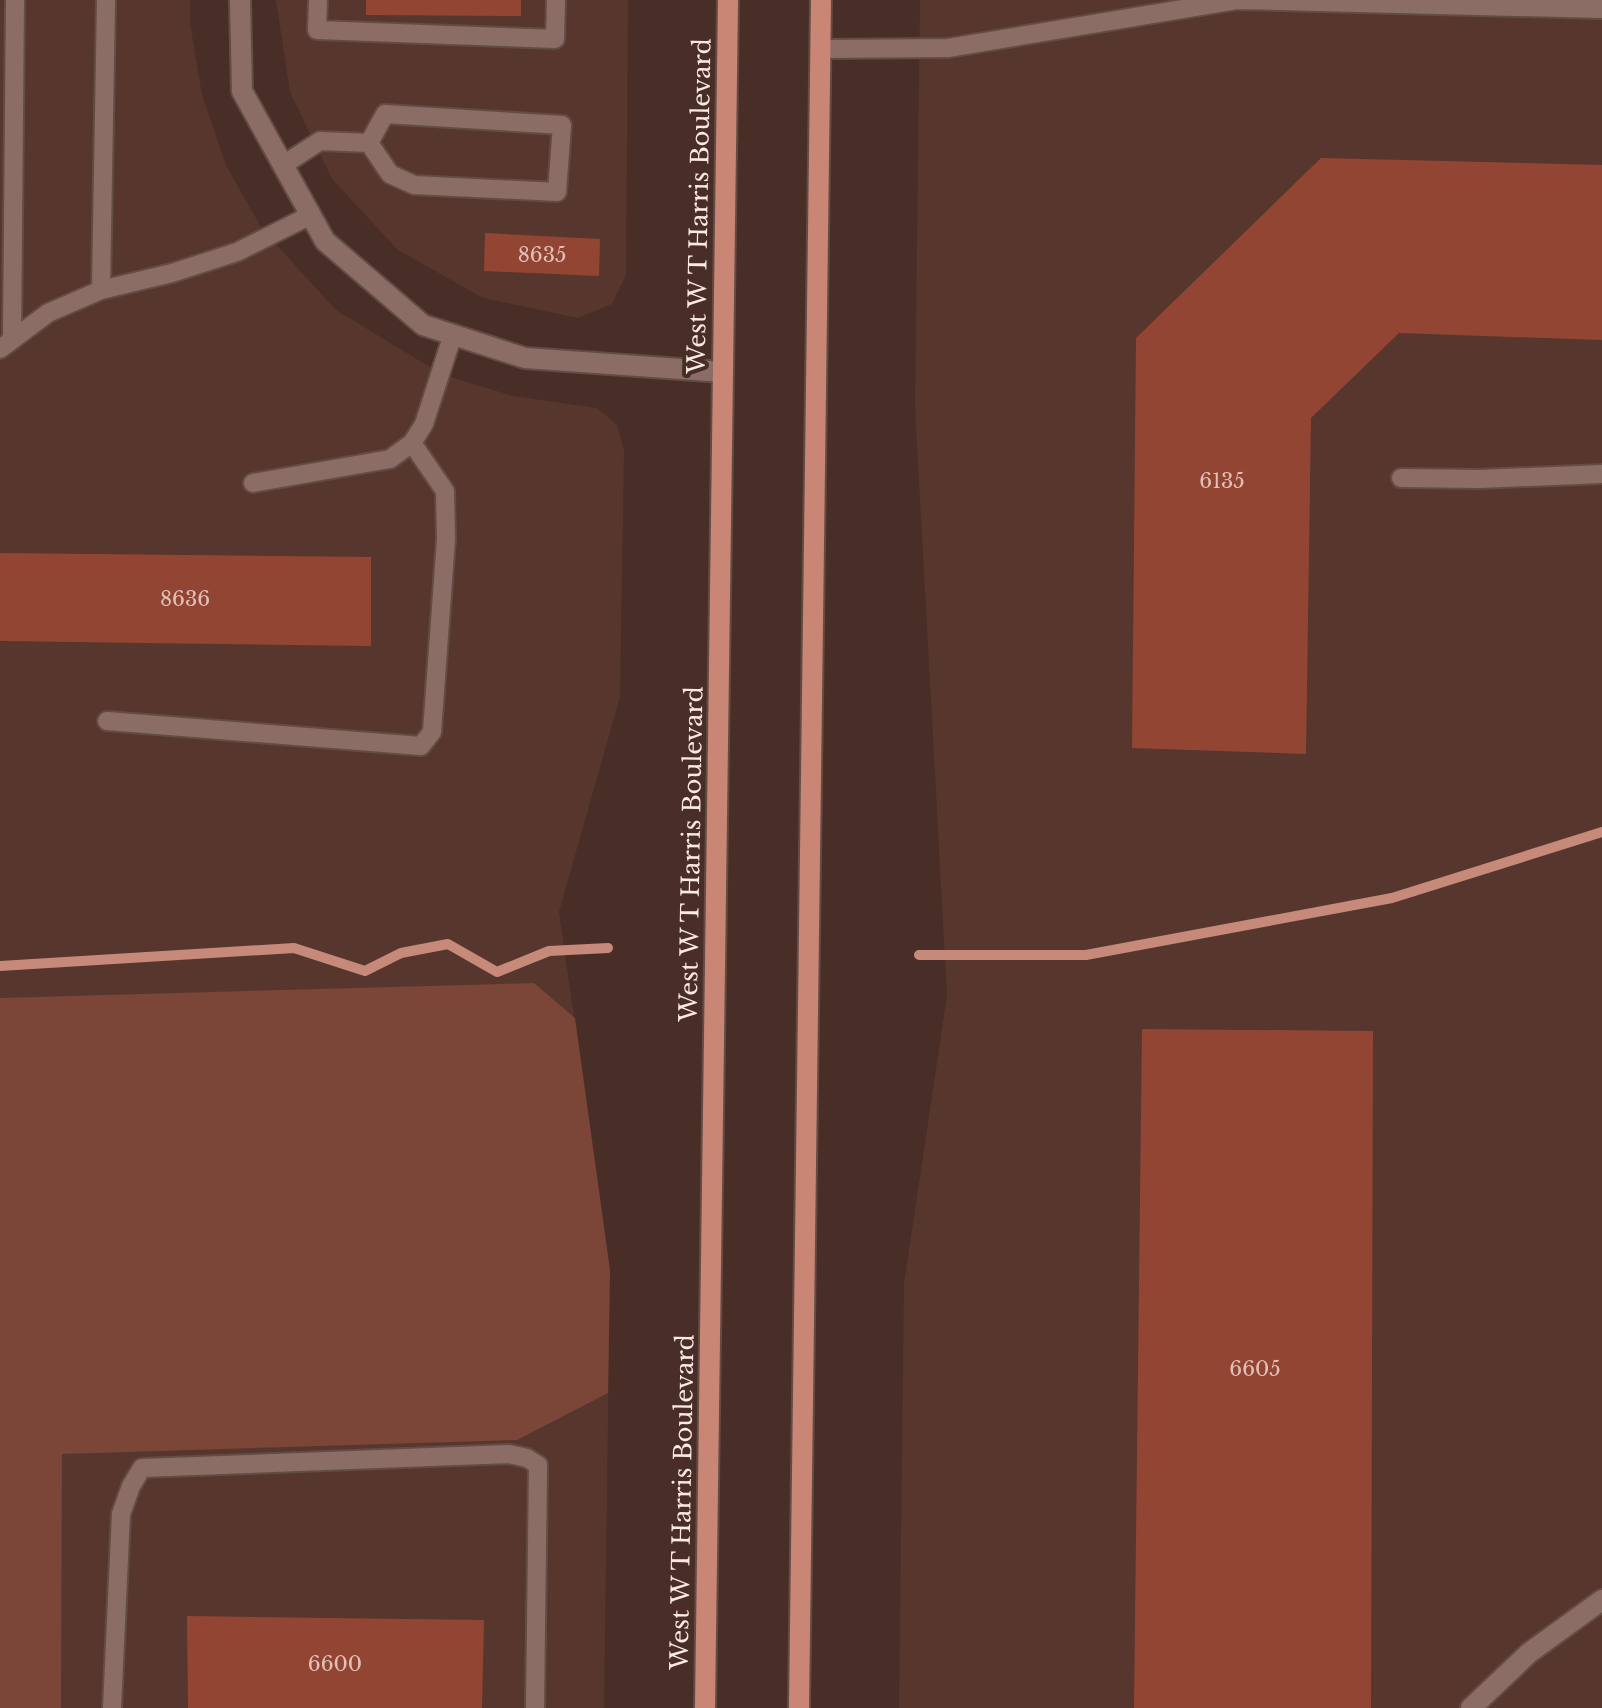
<svg xmlns="http://www.w3.org/2000/svg" width="1602" height="1708" viewBox="0 0 1602 1708" font-family="'Libre Baskerville',serif">
  <style>
    .built { fill: #57362d }
    .green { fill: #7b4537 }
    .lines { fill: none; stroke-linecap: round; stroke-linejoin: round }
    .stream { stroke: #c7897a; stroke-width: 10 }
    .building { fill: #934533 }
    .service-casing { stroke: #634c46; stroke-width: 22 }
    .minor-casing { stroke: #634c46; stroke-width: 24 }
    .primary-casing { stroke: #634c46; stroke-width: 24 }
    .service { stroke: #8c6d65; stroke-width: 18 }
    .minor { stroke: #8c6d65; stroke-width: 20 }
    .primary { stroke: #ca8675; stroke-width: 20 }
    .labels { text-anchor: middle; dominant-baseline: central; stroke-width: 8; stroke-linejoin: round; paint-order: stroke }
    .number-label { font-size: 20px; fill: #e1c0b8 }
    .street-label { font-size: 24px; fill: #fbe9e4; stroke: #492e27 }
  </style>
  <rect width="100%" height="100%" fill="#492e27"/>
  <g class="built">
    <polygon points="0,0 190,0 190,23 202,95 226,165 262,229 336,310 443,375 513,396 597,408 617,425 624,450 620,697 559,912 610,1270 604,1708 0,1708"/>
    <polygon points="276,0 628,0 626,275 612,304 578,318 483,298 398,250 332,179 290,92"/>
    <polygon points="920,0 1602,0 1602,1708 899,1708 904,1284 947,995 915,407"/>
  </g>
  <polygon class="green" points="534,983 575,1018 610,1270 608,1393 517,1440 62,1454 61,1708 0,1708 0,998"/>
  <g class="lines">
    <g class="stream">
      <polyline points="919,955 1086,955 1392,898 1602,832"/>
      <polyline points="0,966 294,948 365,971 401,953 448,944 497,972 549,951 608,948"/>
    </g>
  </g>
  <g class="building">
    <polygon points="366,0 521,0 521,16 366,15"/>
    <polygon points="1321,158 1602,165 1602,340 1399,333 1311,418 1306,754 1132,748 1136,338"/>
    <polygon points="485,233 600,239 599,276 484,271"/>
    <polygon points="0,553 371,557 371,646 0,641"/>
    <polygon points="1142,1029 1373,1031 1371,1708 1134,1708"/>
    <polygon points="187,1616 484,1620 482,1708 188,1708"/>
  </g>
  <g class="lines">
    <defs>
      <g id="service">
        <polyline points="318,0 317,30 555,39 556,0"/>
        <polyline points="820,49 948,48 1237,0 1602,9"/>
        <polyline points="283,165 320,141 369,143 390,174 414,185 557,192 562,125 385,114 369,143"/>
        <polyline points="101,290 106,0"/>
        <polyline points="12,340 15,0"/>
        <polyline points="0,349 48,313 101,290 172,273 237,252 311,215"/>
        <polyline points="1401,478 1480,479 1602,474"/>
        <polyline points="253,483 390,459 412,443 424,424 453,334"/>
        <polyline points="107,721 421,746 432,732 446,539 445,491 412,443"/>
        <polyline points="112,1708 121,1514 131,1486 142,1468 509,1454 527,1458 538,1465 535,1708"/>
      </g>
      <g id="minor">
        <polyline points="240,0 242,91 325,241 423,325 525,358 723,372"/>
        <polyline points="1471,1708 1529,1653 1602,1600"/>
      </g>
      <g id="primary">
        <polyline points="705,1708 728,0"/>
        <polyline points="799,1708 821,0"/>
      </g>
    </defs>
    <use href="#service" class="service-casing"/>
    <use href="#minor" class="minor-casing"/>
    <use href="#primary" class="primary-casing"/>
    <use href="#service" class="service"/>
    <use href="#minor" class="minor"/>
    <use href="#primary" class="primary"/>
  </g>
  <g class="labels">
    <g class="number-label">
      <text x="542" y="255">8635</text>
      <text x="1222" y="481">6135</text>
      <text x="185" y="599">8636</text>
      <text x="1255" y="1369">6605</text>
      <text x="335" y="1664">6600</text>
    </g>
    <g class="street-label">
      <text transform="translate(699 206) rotate(-89)">West W T Harris Boulevard</text>
      <text transform="translate(691 854) rotate(-89)">West W T Harris Boulevard</text>
      <text transform="translate(682 1502) rotate(-89)">West W T Harris Boulevard</text>
    </g>
  </g>
</svg>
